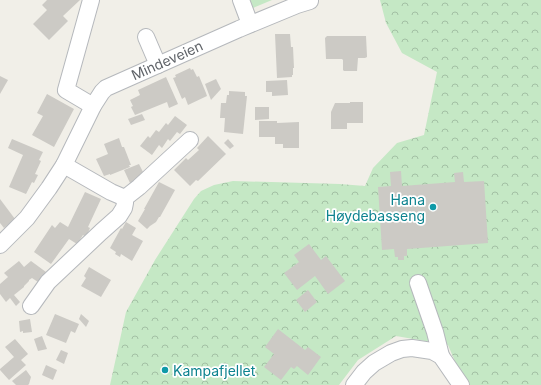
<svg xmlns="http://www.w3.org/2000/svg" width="541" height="385" viewBox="0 0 541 385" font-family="Inter,sans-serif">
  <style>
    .forest { fill: url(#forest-crowns) }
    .park { fill: #c5e8c5 }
    .building { fill: #cccac5 }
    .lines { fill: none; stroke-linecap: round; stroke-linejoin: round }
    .minor-casing { stroke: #b5b8bc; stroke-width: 18 }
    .minor { stroke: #fff; stroke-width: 16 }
    .culture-dot { fill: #0f9aa8; stroke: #fff; stroke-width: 1.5 }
    .labels { text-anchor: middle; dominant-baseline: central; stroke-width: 3.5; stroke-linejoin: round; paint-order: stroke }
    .street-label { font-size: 14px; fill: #5f6368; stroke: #fff }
    .culture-label { font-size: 14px; fill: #0d838f; stroke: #fff; text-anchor: end }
  </style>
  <defs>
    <pattern id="forest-crowns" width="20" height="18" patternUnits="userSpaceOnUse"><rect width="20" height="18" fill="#c5e8c5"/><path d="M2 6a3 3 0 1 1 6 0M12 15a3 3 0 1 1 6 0" fill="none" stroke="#a3c0a4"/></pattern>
  </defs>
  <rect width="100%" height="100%" fill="#f1efe8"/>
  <polygon class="forest" points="380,0 541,0 541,385 465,385 448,345 396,336 358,360 339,385 110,385 126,312 155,260 194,199 201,191 214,185 233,181 340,184 365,186 373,168 397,143 424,135 437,72 402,53 386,23"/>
  <polygon class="park" points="250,0 272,0 253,8"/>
  <g class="building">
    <polygon points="47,0 80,0 63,16 68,21 49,40 33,24 47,10 42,5"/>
    <polygon points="275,34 290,34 291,47 293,47 294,68 293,68 293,75 292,75 292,77 277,78"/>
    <polygon points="327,36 366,36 367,56 367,57 365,58 358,58 357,71 344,71 343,70 343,60 342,59 326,59 325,38"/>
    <polygon points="190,68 191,70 193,69 197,77 199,76 206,93 207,96 188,105 185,97 182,99 173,78 176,77 175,75"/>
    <polygon points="0,76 8,80 0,94"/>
    <polygon points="166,77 178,104 169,108 167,102 135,115 131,107 133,106 130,100 140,95 138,90"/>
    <polygon points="216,79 221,89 211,100 205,84"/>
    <polygon points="287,80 288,95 272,96 272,92 266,92 266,81"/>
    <polygon points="229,91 245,92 245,96 247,96 243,134 224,132 225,118 220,118 221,103 226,103 227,95 229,95"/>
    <polygon points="47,94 74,109 54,147 32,135 43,116 37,113"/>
    <polygon points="350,102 363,102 363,123 347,123 347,129 331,129 331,112 335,103 350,103"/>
    <polygon points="255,107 269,107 269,119 255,120"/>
    <polygon points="142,114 145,120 131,125 128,119"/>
    <polygon points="175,116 187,125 180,134 177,132 170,141 168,139 162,148 159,145 152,155 140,146 148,136 150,138 156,130 159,132 166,123 168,125"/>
    <polygon points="259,121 277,121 277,123 299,122 299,148 283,148 283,144 275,144 275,137 259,137"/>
    <polygon points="208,136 226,154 198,181 196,180 190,186 174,170 186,158 188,160 199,150 197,148"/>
    <polygon points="119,138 122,147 124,147 131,165 129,165 130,167 110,175 110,174 104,176 96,159 108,154 104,144"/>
    <polygon points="12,139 43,152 39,160 41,161 35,174 38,175 34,183 32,182 26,194 9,187 23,155 8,148"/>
    <polygon points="228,139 234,146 230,149 224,143"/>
    <polygon points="139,164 145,176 143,178 130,183 124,170"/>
    <polygon points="401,171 402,186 455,182 454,173 463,172 464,182 484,181 488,243 407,249 407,256 404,256 404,260 398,260 398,257 395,257 394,249 382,250 378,187 391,186 390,172"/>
    <polygon points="159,182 175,190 160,217 159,217 156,222 150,226 147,229 138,221 145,209 144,209"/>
    <polygon points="85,192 101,199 88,227 90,228 86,237 83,235 77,244 69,239 51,264 34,252 52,225 55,228 60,222 68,227"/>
    <polygon points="0,199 15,219 4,228 0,223"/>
    <polygon points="126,222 136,228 132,235 143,241 132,261 121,254 120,257 115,254 116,252 110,248 121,228 122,229"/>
    <polygon points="309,244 321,260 326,256 345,281 328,294 315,276 297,290 284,273 299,262 294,255"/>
    <polygon points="19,261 24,267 31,261 46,272 38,282 32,278 29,280 29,281 24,286 24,287 14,295 20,302 16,306 10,298 6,302 0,294 0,284 8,277 4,273"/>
    <polygon points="89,267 111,280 101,297 81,286 86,278 84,276"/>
    <polygon points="308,290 317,302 305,312 296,300"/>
    <polygon points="55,314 79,324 75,333 71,331 66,343 46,335"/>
    <polygon points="81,314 89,321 86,327 79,319"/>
    <polygon points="30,319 32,332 23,333 23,331 20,332 19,321"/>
    <polygon points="278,329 305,350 308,347 321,357 308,375 297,366 294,369 291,367 281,380 264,367 274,354 265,347"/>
    <polygon points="42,336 47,349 38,351 34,339"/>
    <polygon points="15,339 28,354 21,360 26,365 9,380 0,370 0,369 14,357 5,347"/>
    <polygon points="61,350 68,353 64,364 56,360"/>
    <polygon points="46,365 57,370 53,380 42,375"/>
    <polygon points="26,370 31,377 29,384 28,385 16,385 12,381"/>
  </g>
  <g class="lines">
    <defs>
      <g id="minor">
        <polyline points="91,0 66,90 93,106"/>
        <polyline points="241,0 250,24"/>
        <polyline points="146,37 158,65"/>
        <polyline points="64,165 111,192 125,198"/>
        <polyline points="0,245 27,218 49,188 64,165 93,106 102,92 106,88 239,29 297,5 310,1"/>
        <polyline points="418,283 435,332 441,356"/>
        <polyline points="31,306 48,282 101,232 119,216 124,208 125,203 125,198 139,187 190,140"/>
        <polyline points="354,385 364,372 374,363 391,353 402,349 412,348 432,351 441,356 461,385"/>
      </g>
    </defs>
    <use href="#minor" class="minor-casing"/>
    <use href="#minor" class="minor"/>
  </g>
  <g class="culture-dot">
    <circle cx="433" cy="207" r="4"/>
    <circle cx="165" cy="370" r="4"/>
  </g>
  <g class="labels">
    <g class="street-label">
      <text transform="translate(167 60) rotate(-24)">Mindeveien</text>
    </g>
    <g class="culture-label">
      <text x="425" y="199">Hana<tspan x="425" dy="16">Høydebasseng</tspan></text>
      <text x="173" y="370" text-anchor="start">Kampafjellet</text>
    </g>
  </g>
</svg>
